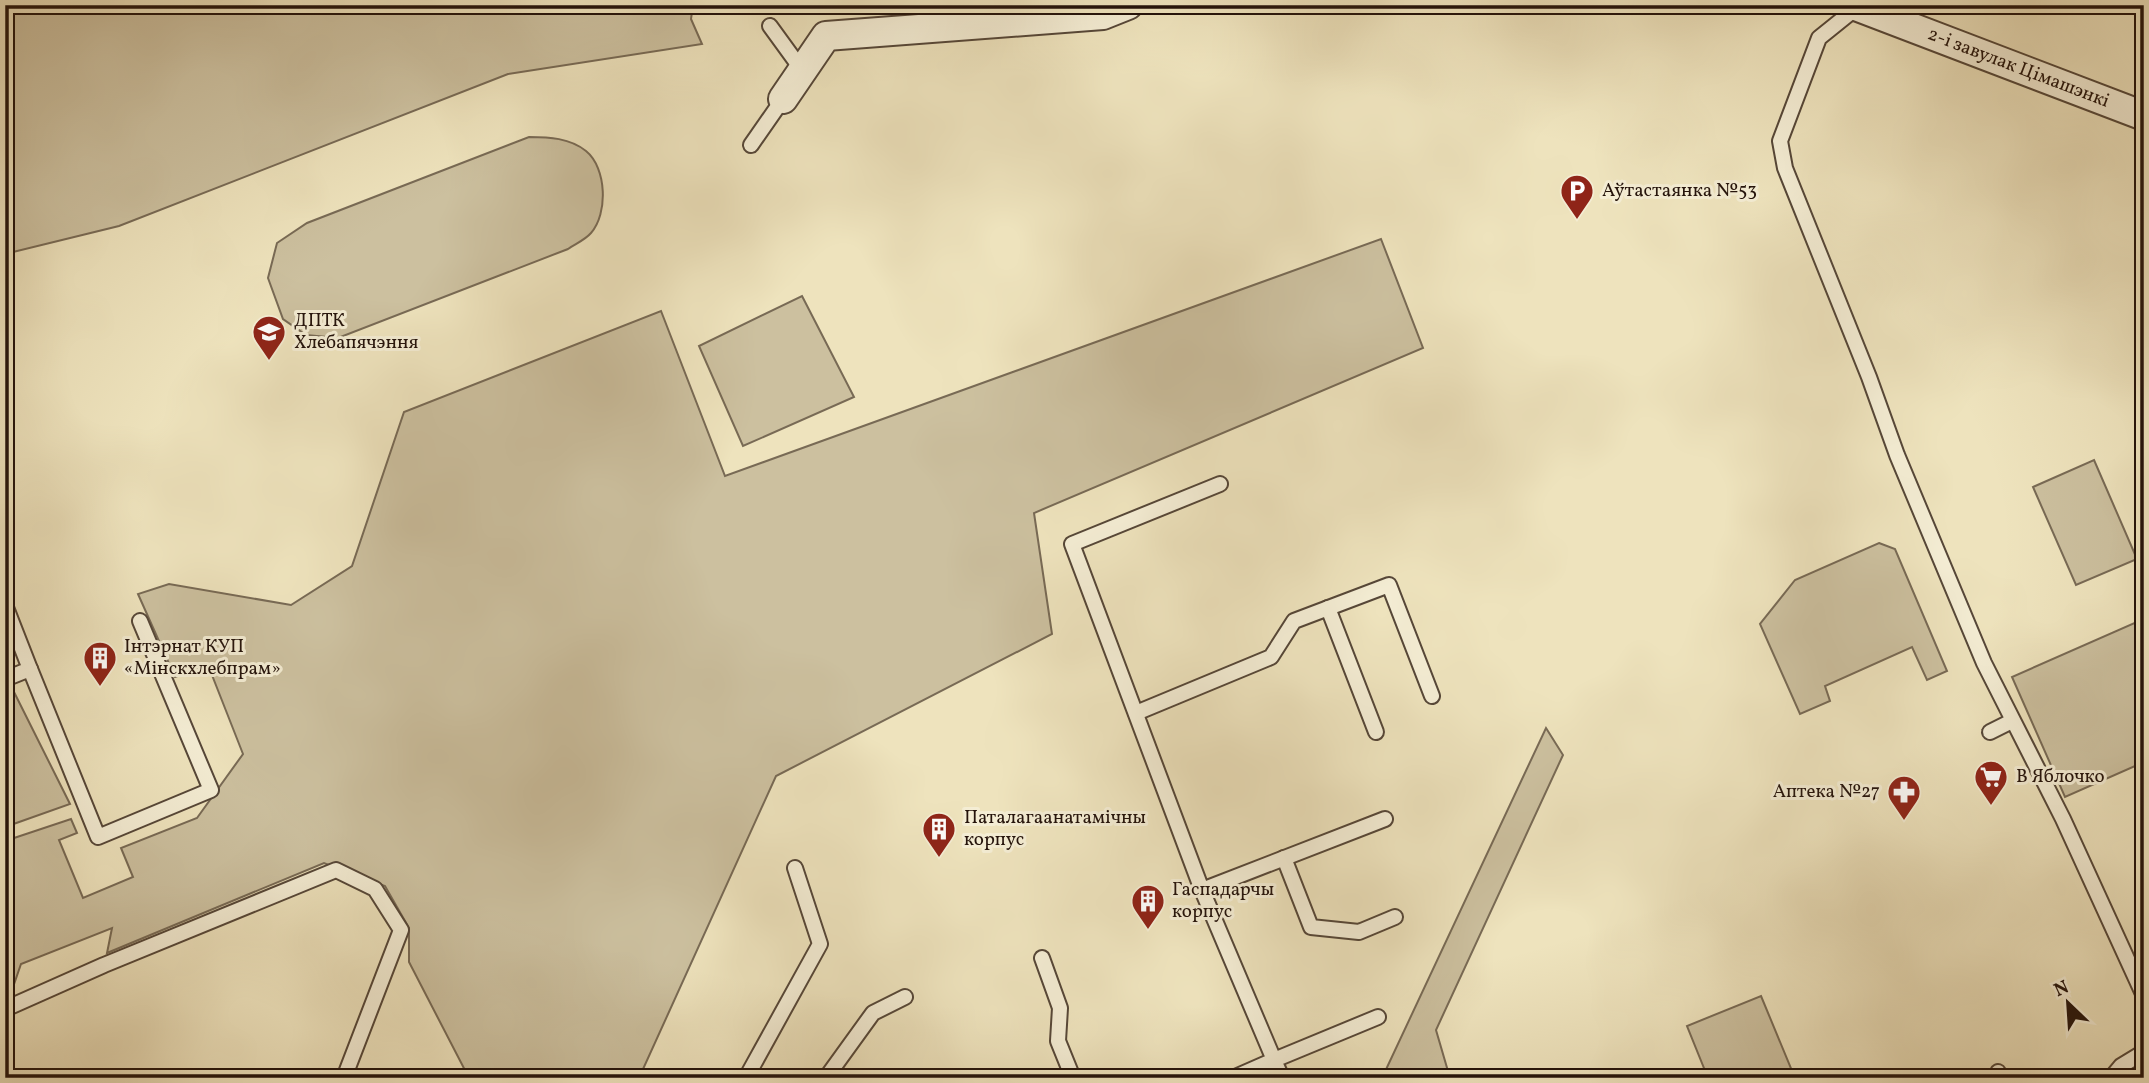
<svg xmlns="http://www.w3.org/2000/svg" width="2149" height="1083" viewBox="0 0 2149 1083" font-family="Vollkorn,serif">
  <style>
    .green { fill: #ccc09f; stroke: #786a55; stroke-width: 2 }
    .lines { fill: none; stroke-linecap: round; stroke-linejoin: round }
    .lane-casing { stroke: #564738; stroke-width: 18 }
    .street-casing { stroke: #564738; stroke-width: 32 }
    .lane { stroke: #f4edd4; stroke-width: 14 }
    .street { stroke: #f4edd4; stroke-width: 28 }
    .labels { text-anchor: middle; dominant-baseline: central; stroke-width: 6; stroke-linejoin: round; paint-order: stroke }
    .street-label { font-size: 19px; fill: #24130b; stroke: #f4edd4 }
    .poi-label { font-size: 19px; fill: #24130b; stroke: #f4edd4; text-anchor: start }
  </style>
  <rect width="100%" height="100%" fill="#eee3bd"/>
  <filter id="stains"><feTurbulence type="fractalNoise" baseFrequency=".00286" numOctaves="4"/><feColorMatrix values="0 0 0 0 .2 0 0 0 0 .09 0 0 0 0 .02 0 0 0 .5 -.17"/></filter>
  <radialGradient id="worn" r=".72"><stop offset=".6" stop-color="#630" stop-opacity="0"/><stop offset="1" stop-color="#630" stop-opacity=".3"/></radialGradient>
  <g class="green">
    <polygon points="5,5 693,5 691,19 702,44 508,74 119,226 5,254"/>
    <path d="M 529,137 C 549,137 570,138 586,151 C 607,168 608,214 591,233 C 585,240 575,244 568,249 L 338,338 L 306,335 L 283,319 L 268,278 L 277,243 L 307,223 Z"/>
    <polygon points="1381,239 1423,348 1034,513 1052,634 776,776 639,1078 469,1078 409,962 409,928 385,886 324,863 107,953 112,928 21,964 12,990 5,994 5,841 71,819 77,833 59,840 83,898 133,877 121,848 197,818 243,754 208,665 175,677 138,594 169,584 291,605 352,566 404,412 661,311 725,476"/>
    <polygon points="802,296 854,397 743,446 699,346"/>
    <polygon points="2094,460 2137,559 2076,585 2033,487"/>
    <polygon points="1879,543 1895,549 1947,671 1927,680 1912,647 1825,686 1830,701 1800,714 1760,624 1795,580"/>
    <polygon points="2139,621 2144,632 2144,762 2065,797 2012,677"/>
    <polygon points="10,684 70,804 5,827 5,686"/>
    <polygon points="1546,728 1563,755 1436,1030 1450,1078 1382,1078"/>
    <polygon points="1761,996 1795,1078 1708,1078 1687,1026"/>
  </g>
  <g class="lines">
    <defs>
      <g id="lane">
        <polyline points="1855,9 1819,38 1780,141 1785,168 1869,377 1897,455 1984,663 2063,819 2144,996"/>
        <polyline points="770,26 802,70"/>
        <polyline points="751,145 783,99"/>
        <polyline points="1220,484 1072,544 1202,890 1274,1060 1233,1078"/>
        <polyline points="5,605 30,669 5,679"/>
        <polyline points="1328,608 1376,732"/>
        <polyline points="30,669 98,837 211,790 140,621"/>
        <polyline points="1136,713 1271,657 1294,621 1389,585 1432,696"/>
        <polyline points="1990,732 2012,721"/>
        <polyline points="1284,858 1311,927 1359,932 1395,917"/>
        <polyline points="1202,890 1385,819"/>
        <polyline points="1042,958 1060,1008 1058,1041 1073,1078"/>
        <polyline points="5,1009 104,965 336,870 375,889 401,930 344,1078"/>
        <polyline points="1998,1072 2001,1078"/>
        <polyline points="746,1078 820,944 795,868"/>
        <polyline points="826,1078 873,1013 905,997"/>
        <polyline points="1282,1078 1274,1060 1378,1017"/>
        <polyline points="2111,1078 2121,1066 2144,1052"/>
      </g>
      <g id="street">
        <path id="s1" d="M 1853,5 L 2144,116"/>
        <polyline points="783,99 826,36 1103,15 1128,5"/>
      </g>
    </defs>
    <use href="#lane" class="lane-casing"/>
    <use href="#street" class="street-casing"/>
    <use href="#lane" class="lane"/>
    <use href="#street" class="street"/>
  </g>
  <defs>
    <symbol id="parking-pin" viewBox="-11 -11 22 30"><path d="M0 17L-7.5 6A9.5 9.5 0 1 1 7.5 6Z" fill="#8f2418" stroke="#f4edd4"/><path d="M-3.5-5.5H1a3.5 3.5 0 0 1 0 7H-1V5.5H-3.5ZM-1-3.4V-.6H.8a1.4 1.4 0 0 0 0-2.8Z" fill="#fff"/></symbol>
    <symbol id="university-pin" viewBox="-11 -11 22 30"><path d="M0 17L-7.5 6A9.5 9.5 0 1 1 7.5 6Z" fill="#8f2418" stroke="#f4edd4"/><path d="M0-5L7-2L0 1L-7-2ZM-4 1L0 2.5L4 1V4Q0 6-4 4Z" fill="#fff"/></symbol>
    <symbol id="building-pin" viewBox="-11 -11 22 30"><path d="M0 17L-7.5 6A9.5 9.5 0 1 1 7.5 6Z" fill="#8f2418" stroke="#f4edd4"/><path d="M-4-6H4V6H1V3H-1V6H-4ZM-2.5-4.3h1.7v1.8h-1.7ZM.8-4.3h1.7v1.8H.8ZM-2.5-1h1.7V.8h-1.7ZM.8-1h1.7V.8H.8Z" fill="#fff"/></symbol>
    <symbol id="supermarket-pin" viewBox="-11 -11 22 30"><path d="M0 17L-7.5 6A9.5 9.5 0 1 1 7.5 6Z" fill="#8f2418" stroke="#f4edd4"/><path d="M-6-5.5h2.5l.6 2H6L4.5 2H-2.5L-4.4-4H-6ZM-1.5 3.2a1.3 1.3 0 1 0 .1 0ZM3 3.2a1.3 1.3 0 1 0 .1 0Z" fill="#fff"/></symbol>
    <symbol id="pharmacy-pin" viewBox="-11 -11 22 30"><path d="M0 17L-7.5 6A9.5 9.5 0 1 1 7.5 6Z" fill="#8f2418" stroke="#f4edd4"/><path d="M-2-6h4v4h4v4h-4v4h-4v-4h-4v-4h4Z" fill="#fff"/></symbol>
  </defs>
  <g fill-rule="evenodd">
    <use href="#parking-pin" x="1558" y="172" width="38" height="52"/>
    <use href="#university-pin" x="250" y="313" width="38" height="52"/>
    <use href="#building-pin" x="81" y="639" width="38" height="52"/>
    <use href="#supermarket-pin" x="1972" y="758" width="38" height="52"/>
    <use href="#pharmacy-pin" x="1885" y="773" width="38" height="52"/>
    <use href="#building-pin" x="920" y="810" width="38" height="52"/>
    <use href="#building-pin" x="1129" y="882" width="38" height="52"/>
  </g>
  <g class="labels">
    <g class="street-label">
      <text stroke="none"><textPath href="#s1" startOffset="177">2-і завулак Цімашэнкі</textPath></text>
    </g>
    <g class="poi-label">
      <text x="1602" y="191">Аўтастаянка №53</text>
      <text x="294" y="321">ДПТК<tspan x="294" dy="22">Хлебапячэння</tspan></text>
      <text x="124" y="647">Інтэрнат КУП<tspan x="124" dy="22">«Мінскхлебпрам»</tspan></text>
      <text x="2016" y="777">В Яблочко</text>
      <text x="1880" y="792" text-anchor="end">Аптека №27</text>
      <text x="964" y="818">Паталагаанатамічны<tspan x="964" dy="22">корпус</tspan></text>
      <text x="1172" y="890">Гаспадарчы<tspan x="1172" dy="22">корпус</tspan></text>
    </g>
  </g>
  <rect width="2149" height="1083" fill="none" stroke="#eee3bd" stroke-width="28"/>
  <rect x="7" y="7" width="2135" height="1069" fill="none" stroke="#24130b" stroke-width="3.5"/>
  <rect x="14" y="14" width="2121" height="1055" fill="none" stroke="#24130b" stroke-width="2"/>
  <g transform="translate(2068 1003) rotate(335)" stroke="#f4edd4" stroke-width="5" paint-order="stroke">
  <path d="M0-5L12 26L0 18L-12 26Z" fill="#24130b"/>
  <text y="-10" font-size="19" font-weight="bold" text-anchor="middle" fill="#24130b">N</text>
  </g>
  <rect width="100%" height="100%" filter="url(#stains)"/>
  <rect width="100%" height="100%" fill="url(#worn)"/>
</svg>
